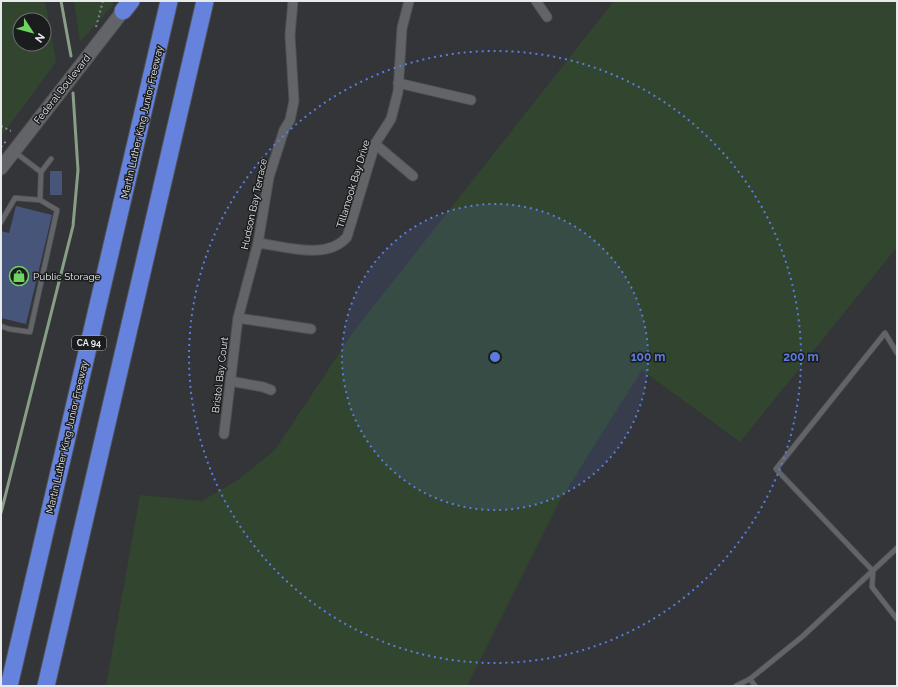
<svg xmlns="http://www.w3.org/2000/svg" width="898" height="687" viewBox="0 0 898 687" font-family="Raleway,sans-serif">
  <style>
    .green { fill: #32462f; fill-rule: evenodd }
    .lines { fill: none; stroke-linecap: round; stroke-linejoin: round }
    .stream { stroke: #889e86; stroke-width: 3 }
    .building { fill: #48557a }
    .service-casing { stroke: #505155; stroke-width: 6 }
    .minor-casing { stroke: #505155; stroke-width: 11 }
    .secondary-casing { stroke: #505155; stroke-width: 15 }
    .motorway-casing { stroke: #505155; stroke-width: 19 }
    .path { stroke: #838487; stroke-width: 2; stroke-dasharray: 2 3; stroke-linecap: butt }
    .service { stroke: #626468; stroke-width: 4.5 }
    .minor { stroke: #626468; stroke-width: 9 }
    .secondary { stroke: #626468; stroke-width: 13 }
    .motorway { stroke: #6583dd; stroke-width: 17 }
    .ring { fill: none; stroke: #5a7cde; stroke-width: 2; stroke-dasharray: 2 4 }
    .labels { text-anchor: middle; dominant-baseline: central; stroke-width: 3; stroke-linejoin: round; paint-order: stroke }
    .shield { fill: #1b1c1e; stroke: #aaacae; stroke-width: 1 }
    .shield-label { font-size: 9px; font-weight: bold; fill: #e8e9eb }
    .street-label { font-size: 10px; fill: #e8e9eb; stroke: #1b1c1e }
    .poi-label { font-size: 10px; fill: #e8e9eb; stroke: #1b1c1e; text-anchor: start }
    .centre { fill: #5a7cde; stroke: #1b1c1e; stroke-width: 2 }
    .ring-label { font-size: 12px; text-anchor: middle; font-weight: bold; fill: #5a7cde; stroke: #1b1c1e; stroke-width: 3; stroke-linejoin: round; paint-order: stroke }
  </style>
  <rect width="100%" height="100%" fill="#333538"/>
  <g class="green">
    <path d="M 1,1 L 45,1 L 56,62 L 1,136 ZM 20,20 L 44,20 L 44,44 L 20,44 Z"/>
    <polygon points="74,1 114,1 113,5 80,42"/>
    <polygon points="614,1 897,1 897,247 740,442 642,370 559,502 467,686 106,686 140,495 202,501 238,480 275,450 354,331"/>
  </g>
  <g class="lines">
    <g class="stream">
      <polyline points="61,1 71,56"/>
      <polyline points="1,513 73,226 78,170 73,93"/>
    </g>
  </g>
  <g class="building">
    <rect x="50" y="171" width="12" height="24"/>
    <polygon points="16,206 52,215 26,324 1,318 1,231 9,233"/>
  </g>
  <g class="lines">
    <defs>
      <g id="service">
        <polyline points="16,153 41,172 40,200"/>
        <polyline points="41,172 51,159"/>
        <polyline points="1,222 15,198 40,200 57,210 30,332 9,329 1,326"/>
        <polyline points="897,353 885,333 776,469 873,571 872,587 897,619"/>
        <polyline points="750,679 755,686"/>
        <polyline points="736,686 750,679 803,636 897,548"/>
      </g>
      <g id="minor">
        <polyline points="536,1 547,17"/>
        <polyline points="398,83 471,100"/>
        <polyline points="375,144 413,176"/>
        <path d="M 258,243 C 284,246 327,261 347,237 L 375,144 L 391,119 L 398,92 L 402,28 L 409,1"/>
        <polyline points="238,318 311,329"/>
        <polyline points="230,381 263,387 271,390"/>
        <polyline points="224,434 238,318 258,243 269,177 284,130 290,120 294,101 290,35 293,1"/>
      </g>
      <polyline id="secondary" points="1,168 123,11"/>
      <g id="motorway">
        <polyline points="123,11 131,1"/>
        <polyline points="9,686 169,1"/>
        <polyline points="46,686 205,1"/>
      </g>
    </defs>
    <use href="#service" class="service-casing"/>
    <use href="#minor" class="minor-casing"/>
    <use href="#secondary" class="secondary-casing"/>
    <use href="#motorway" class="motorway-casing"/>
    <g class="path">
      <polyline points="96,27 103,1"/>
      <polyline points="1,126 11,131"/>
      <polyline points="1,147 7,140"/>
    </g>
    <use href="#service" class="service"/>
    <use href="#minor" class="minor"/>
    <use href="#secondary" class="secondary"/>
    <use href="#motorway" class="motorway"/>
  </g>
  <circle cx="495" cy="357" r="153" fill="#5a7cde" fill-opacity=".12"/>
  <g class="ring">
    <circle cx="495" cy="357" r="153"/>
    <circle cx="495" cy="357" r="306"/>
  </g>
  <defs>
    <symbol id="shop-ring" viewBox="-11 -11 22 22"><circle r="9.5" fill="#1b1c1e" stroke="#6ed361" stroke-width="1.5"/><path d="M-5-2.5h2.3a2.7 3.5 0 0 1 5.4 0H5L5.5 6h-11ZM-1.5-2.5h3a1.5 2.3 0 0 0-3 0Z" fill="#6ed361"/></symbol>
  </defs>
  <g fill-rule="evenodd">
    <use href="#shop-ring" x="8" y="265" width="22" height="22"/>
  </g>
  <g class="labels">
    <rect class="shield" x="72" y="336" width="34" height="14" rx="3"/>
    <g class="shield-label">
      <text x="89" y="343">CA 94</text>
    </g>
    <g class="street-label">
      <text transform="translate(62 89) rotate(-52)">Federal Boulevard</text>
      <text transform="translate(142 122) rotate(-77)">Martin Luther King Junior Freeway</text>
      <text transform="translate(353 184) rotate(-73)">Tillamook Bay Drive</text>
      <text transform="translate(254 204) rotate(-78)">Hudson Bay Terrace</text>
      <text transform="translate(220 375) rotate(-83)">Bristol Bay Court</text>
      <text transform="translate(67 437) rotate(-77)">Martin Luther King Junior Freeway</text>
    </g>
    <g class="poi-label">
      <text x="33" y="276">Public Storage</text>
    </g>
  </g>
  <circle cx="495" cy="357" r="6" class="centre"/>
  <g class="ring-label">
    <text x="648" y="361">100 m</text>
    <text x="801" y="361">200 m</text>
  </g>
  <rect width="898" height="687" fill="none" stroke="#e8e9eb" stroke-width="4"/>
  <g transform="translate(32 32) rotate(126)"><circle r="19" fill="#1b1c1e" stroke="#6d6e70"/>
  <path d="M0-3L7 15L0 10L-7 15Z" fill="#6ed361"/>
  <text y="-6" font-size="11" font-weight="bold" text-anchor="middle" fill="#e8e9eb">N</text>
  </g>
</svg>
